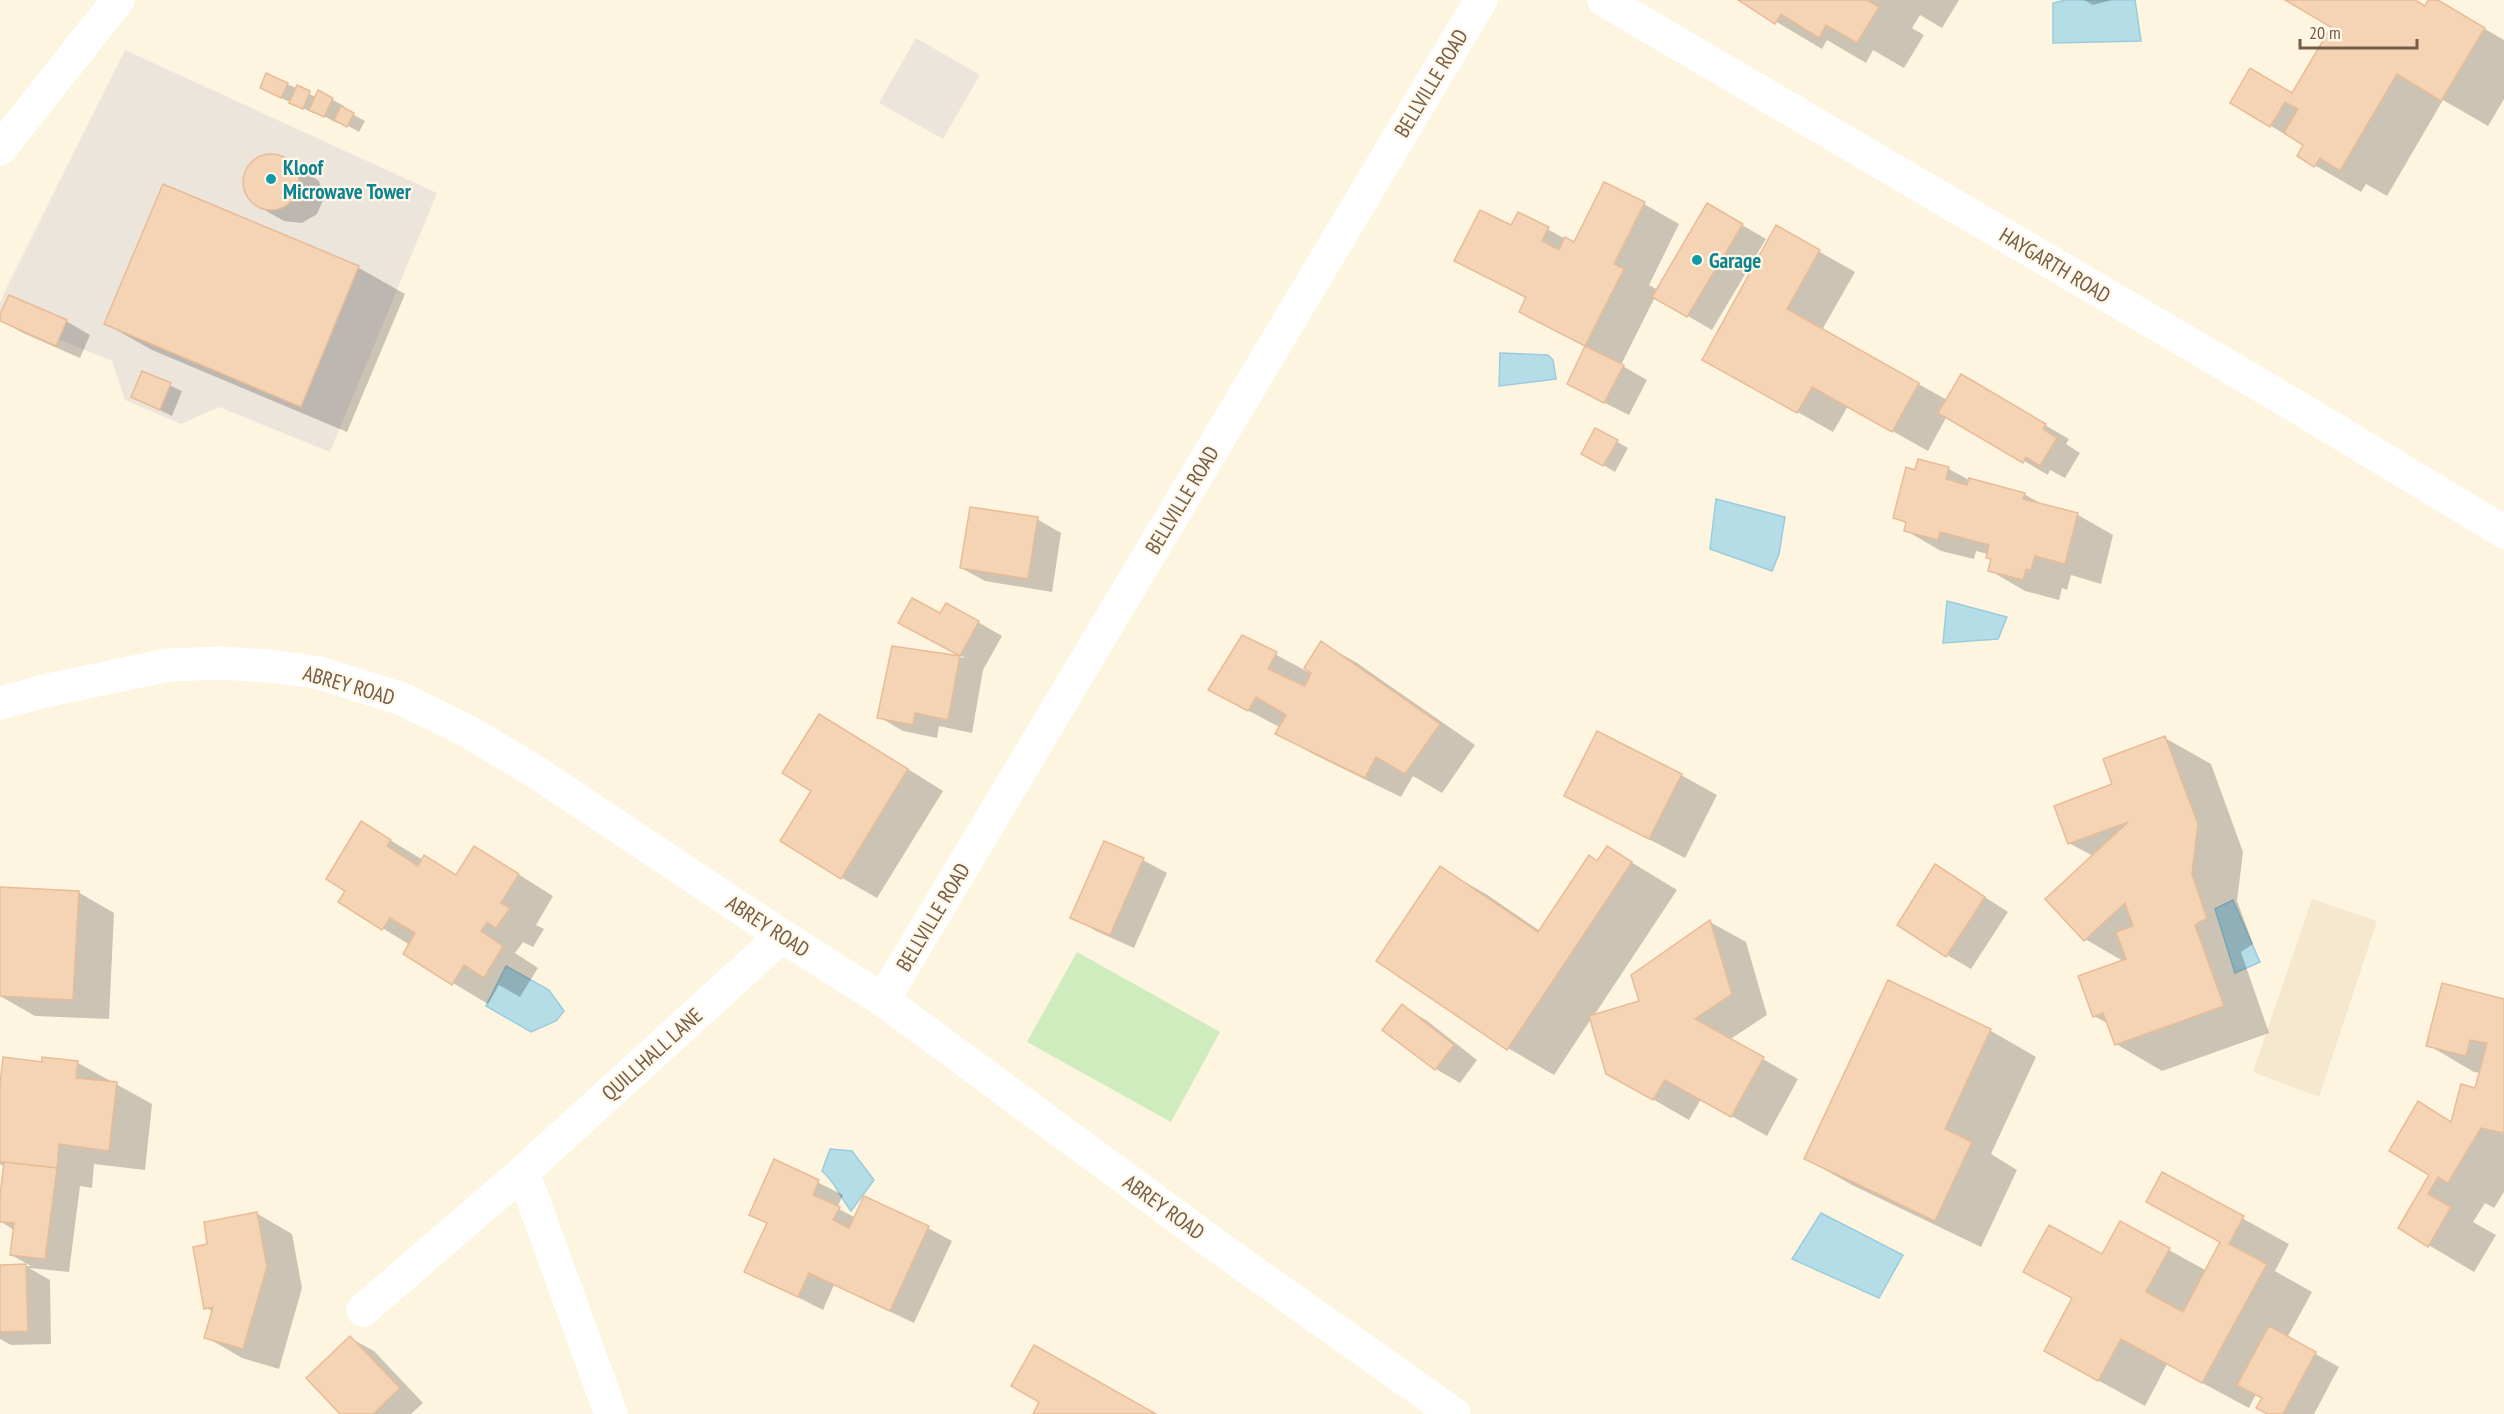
<svg xmlns="http://www.w3.org/2000/svg" width="2504" height="1414" viewBox="0 0 2504 1414" font-family="'PT Sans Narrow',sans-serif">
  <style>
    .residential { fill: #f6e7cf }
    .industrial { fill: #ece5dc }
    .green { fill: #ceecbe }
    .water { fill: #b4dde8; stroke: #9accdb; stroke-width: 1.5 }
    .shadow { fill: #0003 }
    .building { fill: #f5d4b6; stroke: #e9bb96; stroke-width: 1.5 }
    .lines { fill: none; stroke-linecap: round; stroke-linejoin: round }
    .minor { stroke: #fff; stroke-width: 33 }
    .culture-dot { fill: #0f9aa8; stroke: #fff8e8; stroke-width: 2 }
    .labels { text-anchor: middle; dominant-baseline: central; stroke-width: 4.5; stroke-linejoin: round; paint-order: stroke }
    .street-label { font-size: 21px; fill: #765b46; stroke: #fff8e8 }
    .culture-label { font-size: 21px; font-weight: bold; fill: #0d838f; stroke: #fff8e8; text-anchor: start }
  </style>
  <rect width="100%" height="100%" fill="#fef5e1"/>
  <polygon class="residential" points="2312,899 2377,921 2319,1097 2253,1072"/>
  <g class="industrial">
    <polygon points="916,38 980,75 943,139 879,103"/>
    <polygon points="125,50 437,193 330,452 219,407 181,424 125,400 112,361 0,315 0,303 6,289"/>
  </g>
  <polygon class="green" points="1077,952 1220,1032 1171,1122 1027,1042"/>
  <g class="water">
    <polygon points="2065,0 2135,0 2141,41 2053,43 2053,3"/>
    <polygon points="1500,353 1548,355 1553,360 1556,379 1499,386"/>
    <polygon points="1716,499 1785,517 1779,554 1772,571 1710,549"/>
    <polygon points="1947,601 2007,617 1998,639 1943,643"/>
    <polygon points="2233,900 2260,962 2235,973 2215,909"/>
    <polygon points="506,966 549,990 564,1011 556,1021 531,1032 486,1006"/>
    <path d="M 830,1149 L 852,1151 L 874,1180 L 851,1211 C 839,1196 837,1184 822,1171 Z"/>
    <polygon points="1821,1213 1903,1255 1879,1298 1792,1259"/>
  </g>
  <g class="shadow">
    <polygon points="1740,0 1959,0 1942,28 1920,15 1912,28 1924,35 1904,68 1873,50 1866,63 1827,40 1822,49"/>
    <polygon points="2084,0 2112,0 2093,5"/>
    <polygon points="2288,0 2413,0 2426,7 2430,0 2435,0 2504,40 2504,99 2488,126 2443,100 2387,196 2366,184 2361,192 2299,156 2305,146 2232,103 2293,95 2333,27"/>
    <polygon points="267,75 316,97 318,92 344,106 343,109 365,121 359,132 338,120 337,123 316,112 315,114 273,94"/>
    <polygon points="272,155 280,157 319,181 324,198 317,214 302,223 284,221 259,207 252,201 244,185 249,167 255,160"/>
    <polygon points="164,186 359,268 405,294 347,432 152,350 106,324"/>
    <polygon points="1644,204 1679,224 1649,285 1658,290 1708,205 1766,239 1712,330 1655,297 1621,365 1647,380 1629,415 1593,397 1586,347 1521,312 1527,299 1456,260 1512,227 1519,214 1575,244"/>
    <polygon points="1776,227 1855,272 1822,330 1947,400 1961,376 2069,439 2066,444 2080,453 2065,478 2050,470 2048,475 1947,416 1928,451 1848,406 1833,432 1739,379"/>
    <polygon points="9,297 66,321 90,335 80,358 23,333 0,320"/>
    <polygon points="143,373 182,391 172,416 133,397"/>
    <polygon points="1596,430 1628,448 1615,472 1583,453"/>
    <polygon points="1919,461 1949,469 1969,480 2024,494 2045,506 2078,515 2113,535 2101,584 2071,575 2067,590 2062,588 2059,600 2025,591 1989,570 1992,560 1987,557 1988,554 1976,551 1974,559 1941,551 1905,530 1907,524 1895,517"/>
    <polygon points="1037,519 1061,533 1052,592 985,581 961,568"/>
    <polygon points="941,616 978,622 1002,636 983,670 972,733 939,726 937,738 903,731 879,717 893,648 965,658 924,636"/>
    <polygon points="1243,637 1310,673 1322,643 1357,663 1475,745 1442,793 1413,776 1401,797 1313,754 1277,733 1281,728 1210,690"/>
    <polygon points="855,736 943,791 877,898 842,878"/>
    <polygon points="2165,738 2211,764 2243,852 2237,901 2253,944 2241,952 2269,1033 2162,1071 2116,1044 2109,1024 2094,1016 2123,961 2085,939 2093,856 2069,843 2114,785"/>
    <polygon points="1681,775 1717,795 1685,858 1566,796"/>
    <polygon points="362,823 423,860 457,876 510,869 553,896 536,925 544,929 533,947 523,942 515,953 538,968 520,997 499,985 488,1004 453,983 410,945 340,902 347,890"/>
    <polygon points="1608,848 1677,890 1593,1017 1641,1002 1710,922 1746,942 1767,1015 1729,1040 1798,1079 1767,1136 1701,1099 1689,1120 1644,1094 1591,1019 1554,1075 1508,1048 1378,961 1440,868 1486,894 1540,931"/>
    <polygon points="1143,860 1167,873 1134,948 1096,931 1072,917"/>
    <polygon points="1936,866 2008,912 1971,969 1947,955"/>
    <polygon points="0,889 78,892 114,913 109,1019 35,1016 0,996"/>
    <polygon points="1889,982 1991,1031 2036,1057 1991,1154 2017,1170 1981,1247 1852,1185 1806,1159"/>
    <polygon points="2504,1000 2504,1192 2494,1208 2485,1203 2473,1222 2496,1235 2474,1272 2400,1228 2431,1175 2452,1123 2476,1090 2481,1073 2474,1072 2428,1045"/>
    <polygon points="1402,1006 1426,1020 1477,1060 1460,1083 1436,1069 1384,1030"/>
    <polygon points="43,1063 78,1063 152,1104 145,1170 94,1164 92,1188 80,1186 69,1272 29,1268 50,1280 51,1344 11,1345 0,1339 0,1267 31,1266 11,1255 14,1230 0,1221 5,1167 0,1164 0,1097"/>
    <polygon points="775,1161 843,1195 837,1208 856,1218 928,1228 952,1241 914,1323 834,1285 823,1310 746,1271 767,1224 751,1214"/>
    <polygon points="2162,1174 2289,1244 2275,1271 2312,1292 2287,1338 2339,1367 2314,1414 2269,1414 2263,1399 2256,1394 2249,1408 2167,1364 2145,1406 2092,1377 2073,1299 2025,1272 2103,1256 2120,1223 2207,1271 2222,1243 2148,1201"/>
    <polygon points="256,1213 292,1234 302,1288 279,1369 242,1358 206,1337 213,1312 206,1308 209,1245"/>
    <polygon points="350,1338 374,1351 423,1403 411,1414 342,1414"/>
  </g>
  <g class="building">
    <polygon points="1738,0 1867,0 1879,7 1857,43 1826,25 1819,38 1781,14 1775,24"/>
    <polygon points="2285,0 2415,0 2425,6 2428,0 2438,0 2485,28 2441,101 2397,74 2340,171 2320,158 2314,167 2297,156 2303,145 2284,133 2298,109 2285,102 2270,127 2230,103 2250,68 2292,93 2331,27"/>
    <polygon points="266,73 288,83 281,98 260,88"/>
    <polygon points="297,85 310,91 303,109 289,103"/>
    <polygon points="318,90 333,98 324,117 309,110"/>
    <polygon points="341,106 354,113 347,127 334,120"/>
    <circle cx="271" cy="182" r="28"/>
    <polygon points="1604,182 1645,202 1614,264 1624,269 1585,346 1519,312 1526,297 1454,261 1480,210 1511,225 1518,212 1549,227 1542,241 1559,250 1565,237 1574,242"/>
    <polygon points="163,184 359,266 301,407 104,324"/>
    <polygon points="1707,203 1743,224 1687,317 1652,297"/>
    <polygon points="1776,225 1820,250 1787,309 1919,383 1892,432 1812,387 1797,413 1702,360"/>
    <polygon points="9,295 67,320 56,346 0,321 0,314"/>
    <polygon points="1585,346 1624,365 1604,403 1567,384"/>
    <polygon points="142,371 171,383 160,410 131,397"/>
    <polygon points="1961,374 2046,424 2043,429 2057,438 2040,466 2026,457 2023,463 1938,413"/>
    <polygon points="1595,428 1618,440 1603,466 1581,454"/>
    <polygon points="1918,459 1949,467 1946,479 1967,485 1969,478 2025,493 2023,499 2078,513 2065,564 2035,556 2031,570 2026,569 2023,580 1988,571 1991,559 1986,558 1989,545 1940,532 1938,540 1904,531 1906,522 1893,518 1906,467 1915,470"/>
    <polygon points="970,507 1038,517 1028,579 960,568"/>
    <polygon points="912,598 940,613 946,603 979,621 960,656 898,623"/>
    <polygon points="1242,635 1277,652 1268,669 1305,686 1311,673 1304,668 1321,641 1440,724 1405,774 1376,757 1365,778 1275,734 1286,715 1256,697 1248,711 1208,690"/>
    <polygon points="892,646 960,656 948,720 915,713 913,725 877,718"/>
    <polygon points="819,714 908,769 841,879 780,841 811,791 782,773"/>
    <polygon points="1597,731 1682,774 1649,839 1564,796"/>
    <polygon points="2165,736 2198,824 2192,874 2207,918 2195,925 2224,1006 2115,1045 2103,1013 2093,1017 2078,976 2126,959 2116,932 2133,926 2125,903 2084,941 2045,899 2128,822 2068,844 2054,806 2112,784 2103,759"/>
    <polygon points="361,821 391,840 387,846 418,866 424,855 456,875 474,846 519,874 501,903 510,908 496,928 487,922 481,931 503,946 484,978 464,965 452,985 403,954 415,933 390,918 382,930 338,902 345,891 326,879"/>
    <polygon points="1104,841 1144,858 1110,935 1070,918"/>
    <polygon points="1607,846 1632,862 1507,1050 1376,961 1440,866 1538,932 1589,855 1597,861"/>
    <polygon points="1935,864 1985,897 1946,957 1897,925"/>
    <polygon points="0,887 79,891 73,1000 0,996"/>
    <polygon points="1710,920 1732,994 1695,1019 1764,1057 1731,1117 1665,1080 1653,1100 1606,1074 1589,1016 1639,1001 1631,975"/>
    <polygon points="1888,980 1991,1029 1945,1129 1972,1142 1935,1221 1804,1159"/>
    <polygon points="2442,983 2504,999 2504,1133 2481,1128 2448,1183 2438,1177 2428,1194 2451,1207 2428,1247 2398,1228 2429,1175 2389,1151 2418,1101 2451,1122 2461,1084 2475,1088 2487,1043 2470,1040 2466,1056 2426,1046"/>
    <polygon points="1402,1004 1454,1045 1435,1070 1382,1030"/>
    <polygon points="3,1057 42,1062 42,1057 78,1061 76,1078 117,1082 109,1151 59,1144 57,1168 0,1162 0,1084"/>
    <polygon points="774,1159 819,1180 813,1195 840,1207 833,1220 849,1228 864,1196 929,1226 890,1311 809,1273 798,1297 744,1272 767,1223 749,1215"/>
    <polygon points="4,1162 57,1168 45,1259 10,1255 14,1223 0,1222 0,1196"/>
    <polygon points="2162,1172 2244,1216 2229,1244 2267,1264 2202,1383 2121,1339 2098,1381 2044,1351 2072,1298 2023,1272 2049,1225 2102,1254 2120,1221 2170,1248 2146,1292 2183,1312 2220,1242 2146,1202"/>
    <polygon points="257,1212 267,1267 243,1349 204,1338 213,1307 204,1309 193,1247 207,1244 204,1222"/>
    <polygon points="26,1264 28,1331 0,1332 0,1265"/>
    <polygon points="2269,1326 2316,1352 2283,1414 2267,1414 2256,1408 2262,1398 2237,1385"/>
    <polygon points="350,1336 400,1388 373,1414 340,1414 306,1378"/>
    <polygon points="1034,1345 1156,1414 1033,1414 1039,1402 1011,1386"/>
  </g>
  <g class="lines">
    <g class="minor">
      <polyline points="1604,0 2294,405 2504,532"/>
      <polyline points="0,149 118,0"/>
      <polyline points="0,703 49,690 168,665 222,663 269,666 320,673 402,699 469,732 536,772 782,936 883,1000 1221,1249 1454,1414"/>
      <polyline points="883,1000 1481,0"/>
      <polyline points="523,1172 611,1414"/>
      <polyline points="363,1310 523,1172 782,936"/>
    </g>
  </g>
  <g class="culture-dot">
    <circle cx="271" cy="179" r="6"/>
    <circle cx="1697" cy="260" r="6"/>
  </g>
  <g class="labels">
    <g class="street-label">
      <text transform="translate(1431 83) rotate(-59)">BELLVILLE ROAD</text>
      <text transform="translate(2055 265) rotate(31)">HAYGARTH ROAD</text>
      <text transform="translate(1182 500) rotate(-59)">BELLVILLE ROAD</text>
      <text transform="translate(349 685) rotate(16)">ABREY ROAD</text>
      <text transform="translate(933 917) rotate(-59)">BELLVILLE ROAD</text>
      <text transform="translate(768 926) rotate(33)">ABREY ROAD</text>
      <text transform="translate(652 1054) rotate(-42)">QUILLHALL LANE</text>
      <text transform="translate(1164 1207) rotate(36)">ABREY ROAD</text>
    </g>
    <g class="culture-label">
      <text x="283" y="167">Kloof<tspan x="283" dy="24">Microwave Tower</tspan></text>
      <text x="1709" y="260">Garage</text>
    </g>
  </g>
  <path d="M2300 39v9h117v-9" fill="none" stroke="#765b46" stroke-width="3"/>
  <text x="2309" y="39" font-size="18" fill="#765b46" stroke="#fff8e8" stroke-width="4.5" paint-order="stroke">20 m</text>
</svg>
